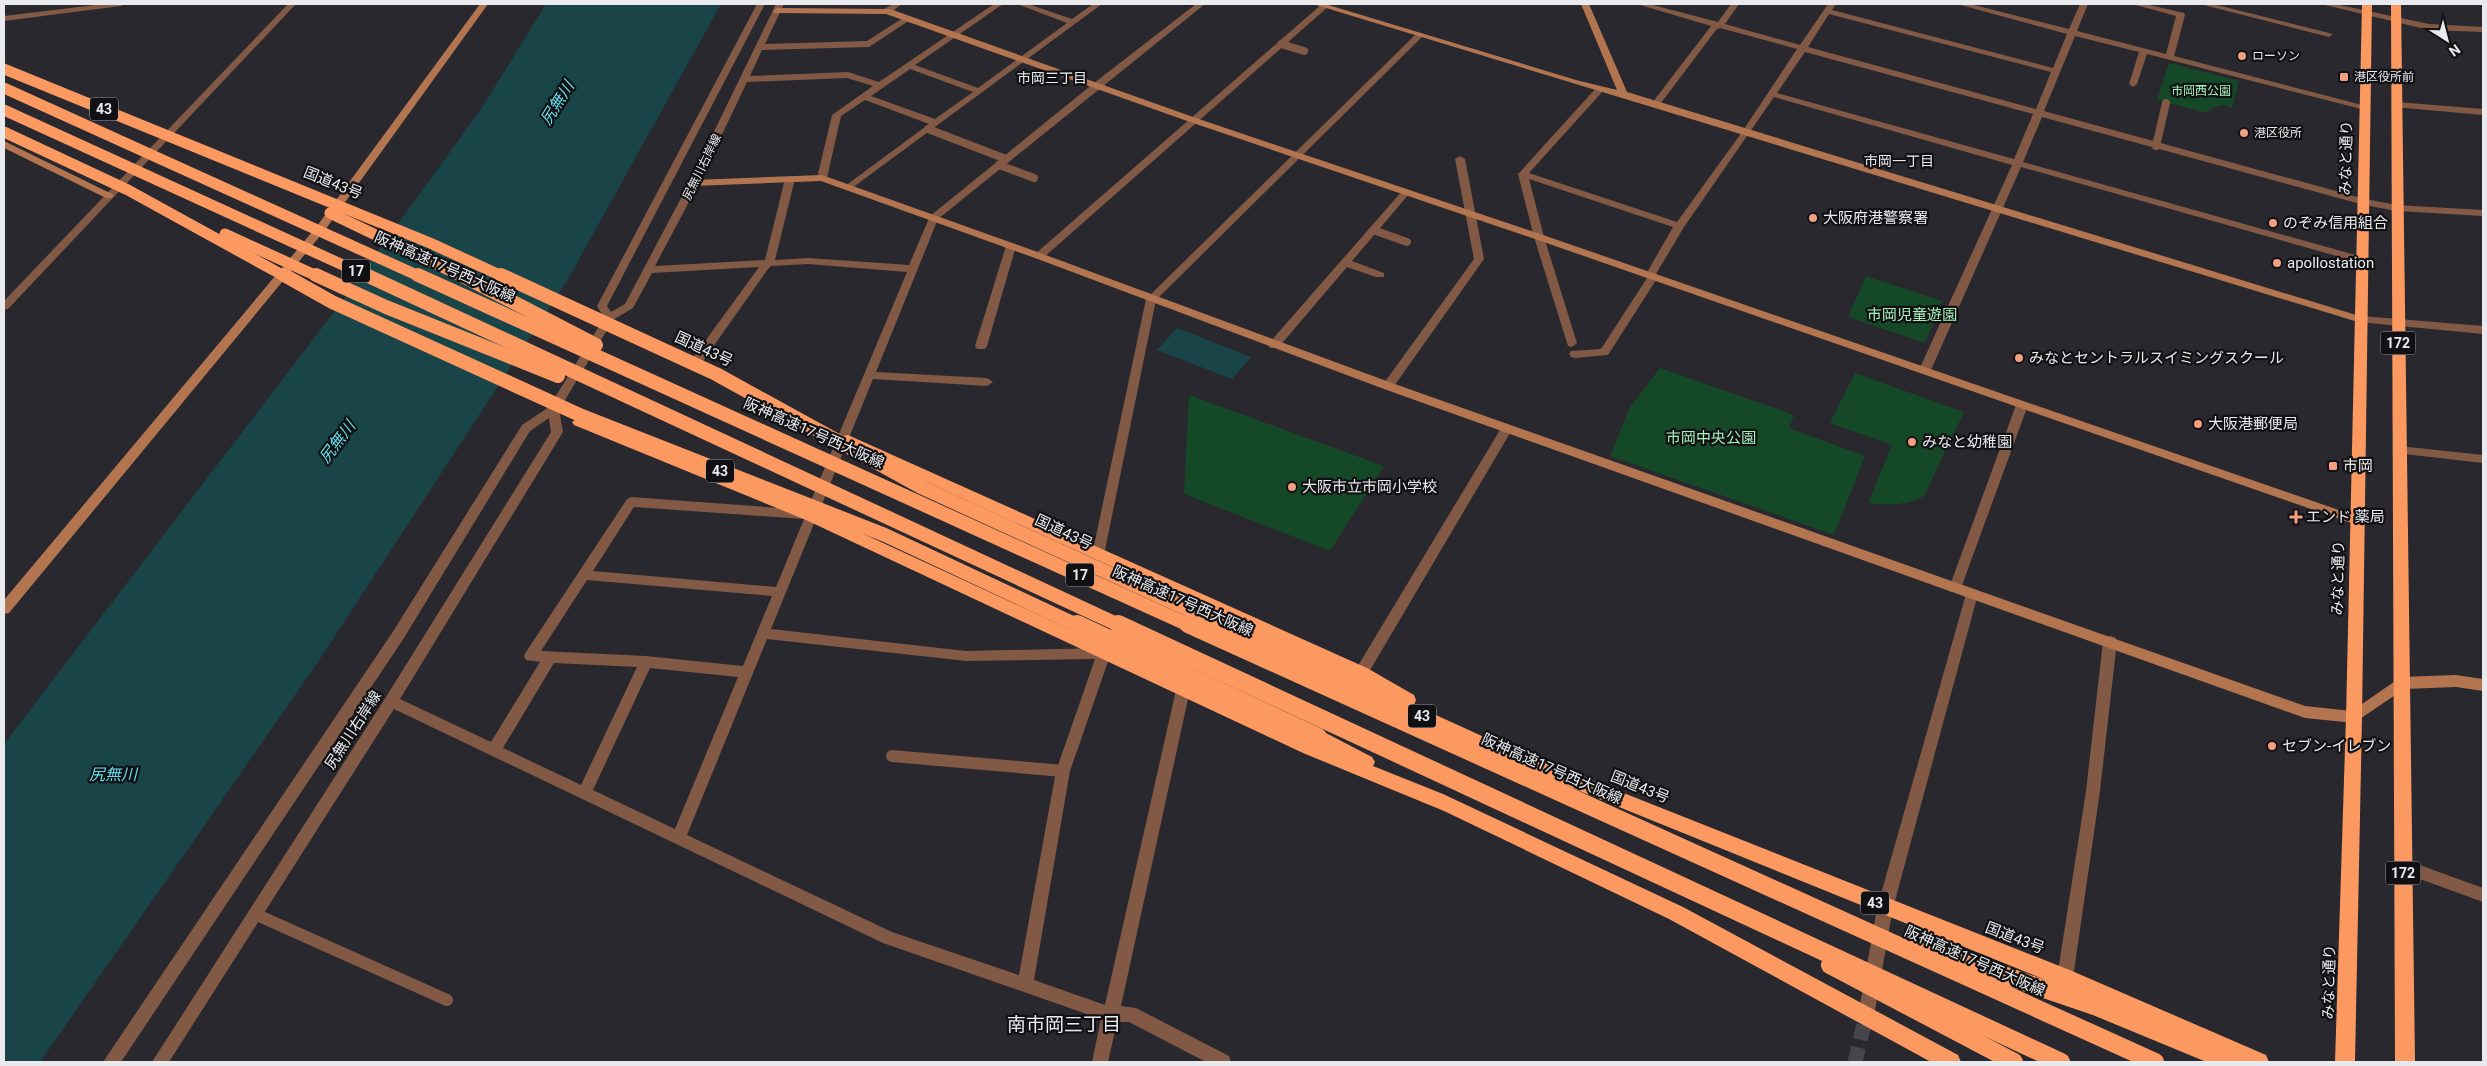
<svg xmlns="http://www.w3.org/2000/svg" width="2487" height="1066" viewBox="0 0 2487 1066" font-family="Roboto,'Noto Sans JP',sans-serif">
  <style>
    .green { fill: #154827 }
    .water { fill: #194448 }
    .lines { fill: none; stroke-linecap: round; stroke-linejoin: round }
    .street-tunnel { stroke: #45454b; stroke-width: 15; stroke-dasharray: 15 8; stroke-linecap: butt }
    .lane-far1 { stroke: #815944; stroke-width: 8 }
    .lane { stroke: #815944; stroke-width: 12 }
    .street { fill: #815944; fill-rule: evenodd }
    .secondary { fill: #b37450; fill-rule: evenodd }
    .highway { fill: #fc9961; fill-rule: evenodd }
    .highway-bridge-far2 { stroke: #fc9961; stroke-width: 11 }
    .highway-bridge-far1 { stroke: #fc9961; stroke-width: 14 }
    .highway-bridge { stroke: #fc9961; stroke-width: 18 }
    .poi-dot { fill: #f39f82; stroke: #111114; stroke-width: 2 }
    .labels { text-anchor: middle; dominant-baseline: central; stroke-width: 4.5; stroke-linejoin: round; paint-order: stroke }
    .far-poi-label { font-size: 12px; fill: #e9eaee; stroke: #111114; text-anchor: start }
    .far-park-label { font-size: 12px; fill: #a5f2b9; stroke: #111114 }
    .far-street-label { font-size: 12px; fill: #e9eaee; stroke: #111114 }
    .far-neighbourhood-label { font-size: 14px; fill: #e9eaee; stroke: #111114 }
    .shield { fill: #111114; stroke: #a8a9ad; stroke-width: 1 }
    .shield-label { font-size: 14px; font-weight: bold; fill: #e9eaee }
    .street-label { font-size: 15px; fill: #e9eaee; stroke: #111114 }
    .poi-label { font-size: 15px; fill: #e9eaee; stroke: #111114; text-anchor: start }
    .park-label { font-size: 15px; fill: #a5f2b9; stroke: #111114 }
    .water-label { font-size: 16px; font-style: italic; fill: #65ddea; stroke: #111114 }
    .near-neighbourhood-label { font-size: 19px; fill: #e9eaee; stroke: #111114 }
  </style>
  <rect width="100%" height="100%" fill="#28282e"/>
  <g class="green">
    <polygon points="2169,63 2239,81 2232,108 2223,105 2210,109 2208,113 2157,100"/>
    <polygon points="1866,276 1942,301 1925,343 1848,317"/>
    <polygon points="1660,368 1794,415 1789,428 1865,456 1834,535 1610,456 1630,407"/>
    <path d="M 1855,373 L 1964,412 L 1924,496 C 1905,506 1889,505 1868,503 L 1892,445 L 1830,423 Z"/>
    <polygon points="1189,395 1384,466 1330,551 1184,494"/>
  </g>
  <g class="water">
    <polygon points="546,4 721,4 568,279 318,662 40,1062 4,1062 4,744 337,308 481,109"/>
    <polygon points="1177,328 1251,357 1232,379 1157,350"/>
  </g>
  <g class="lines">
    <polyline class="street-tunnel" points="1855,1062 1866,1016"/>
    <g class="lane-far1">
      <polyline points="1281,44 1304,51"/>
      <polyline points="928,129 1006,159"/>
      <polyline points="2156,146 2166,103"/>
      <polyline points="999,165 1034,178"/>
      <polyline points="1373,230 1407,242"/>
    </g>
    <g class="lane">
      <polyline points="892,756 1063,771"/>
      <polyline points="255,914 447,1000"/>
    </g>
    <g class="street">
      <polygon points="103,4 125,4 121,6 4,21 4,16"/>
      <polygon points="288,4 296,4 8,309 4,310 4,301"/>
      <path d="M 757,4 L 765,4 L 607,306 L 611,312 L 625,304 L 689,183 L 776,4 L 784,4 L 765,44 L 867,41 L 906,16 L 913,18 L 869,47 L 762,50 L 750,76 L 848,72 L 879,82 L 994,4 L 1003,4 L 915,65 L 978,88 L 1067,23 L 1017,4 L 1028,4 L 1072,19 L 1093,4 L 1102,4 L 848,191 L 843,188 L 845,186 L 929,124 L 865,100 L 841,116 L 827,178 L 822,181 L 817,178 L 832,115 L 873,86 L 847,78 L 747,82 L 699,183 L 655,266 L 765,260 L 785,179 L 790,176 L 795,179 L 775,260 L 808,258 L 909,265 L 930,216 L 1094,83 L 1196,4 L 1205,4 L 938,219 L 876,372 L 987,378 L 993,382 L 987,386 L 873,379 L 771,629 L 966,651 L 1104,648 L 1109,649 L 1111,653 L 1070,771 L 1034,980 L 1105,1005 L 1176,690 L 1178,686 L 1183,684 L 1188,686 L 1190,690 L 1121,1006 L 1136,1008 L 1229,1056 L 1231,1062 L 1206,1062 L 1129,1022 L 1117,1022 L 1108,1062 L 1092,1062 L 1101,1019 L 883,943 L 394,709 L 169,1062 L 152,1062 L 386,697 L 551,432 L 549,418 L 530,431 L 404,638 L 121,1062 L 103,1062 L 394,630 L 522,425 L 549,407 L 604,318 L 597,306 ZM 910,69 L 973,92 L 935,119 L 871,96 ZM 808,264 L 907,272 L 807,510 L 631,497 L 627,499 L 526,652 L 524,656 L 526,660 L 540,662 L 491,742 L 400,699 L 563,432 L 559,410 L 613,320 L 633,308 L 652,273 L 759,267 L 695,355 L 693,358 L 695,361 L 703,361 L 768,269 L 771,266 ZM 634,507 L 804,519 L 776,587 L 593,571 ZM 587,580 L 772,596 L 743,666 L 646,656 L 541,651 ZM 767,639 L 966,661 L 1095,659 L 1056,771 L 1019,975 L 892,932 L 687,835 ZM 554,663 L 637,667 L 581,785 L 503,748 ZM 650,668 L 738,677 L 675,829 L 593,790 Z"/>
      <polygon points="893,4 902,4 890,13 884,13 884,9"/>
      <polygon points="1322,4 1329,6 1043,258 1035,258 1035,254"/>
      <path d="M 1637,4 L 1649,4 L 1718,22 L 1731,4 L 1739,4 L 1725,24 L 1800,45 L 1828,4 L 1836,4 L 1832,10 L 2053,68 L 2067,34 L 1957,4 L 1970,4 L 2069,29 L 2080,4 L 2088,4 L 2077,31 L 2166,54 L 2176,16 L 2132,4 L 2145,4 L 2184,13 L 2185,15 L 2174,56 L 2370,107 L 2365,110 L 2147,54 L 2137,84 L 2133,87 L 2129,84 L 2139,52 L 2075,36 L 2044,111 L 2365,199 L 2397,205 L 2483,210 L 2483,216 L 2397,211 L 2364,205 L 2042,117 L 2023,162 L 2366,258 L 2367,260 L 2366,262 L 2358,262 L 2021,167 L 1931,370 L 1925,374 L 1919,370 L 2012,165 L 1774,97 L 1684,227 L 1656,274 L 1658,277 L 1608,355 L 1575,358 L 1571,357 L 1569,354 L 1571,351 L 1601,349 L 1647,278 L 1645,276 L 1673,227 L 1529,179 L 1544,237 L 1577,343 L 1572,347 L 1568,346 L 1534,237 L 1518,174 L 1520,172 L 1597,87 L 1603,87 L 1603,91 L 1529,173 L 1677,222 L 1742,132 L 1797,49 L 1720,28 L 1716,30 L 1658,107 L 1652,107 L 1652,103 L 1711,26 ZM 1829,14 L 2051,72 L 2036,109 L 1808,47 ZM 1805,52 L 2033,114 L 2014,159 L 1777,93 Z"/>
      <polygon points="2200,4 2213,4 2333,34 2329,37"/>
      <polygon points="2321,4 2335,4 2429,24 2483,27 2483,32 2429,30"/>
      <polygon points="1416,34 1423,36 1156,300 1104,555 1102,558 1094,558 1092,555 1146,299"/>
      <polygon points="2397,102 2483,109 2483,115 2394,107 2394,103"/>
      <polygon points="1460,156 1465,159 1484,259 1392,389 1384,389 1382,386 1384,383 1474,259 1455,159"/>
      <polygon points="1406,189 1409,190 1409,194 1352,261 1384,273 1384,277 1376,277 1347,267 1278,348 1270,348 1268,345 1270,342 1403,190"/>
      <polygon points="1011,243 1016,246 987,346 985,349 977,349 975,346 1006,246"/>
      <polygon points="2362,316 2483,326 2483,334 2358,322 2357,320 2358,318"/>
      <polygon points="2022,401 2028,405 1961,588 1960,592 1950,592 1949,588 2016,405"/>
      <polygon points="1507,424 1513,428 1366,677 1361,679 1356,677 1354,673 1356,669 1503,425"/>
      <polygon points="2399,446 2483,455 2483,463 2395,453 2393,450"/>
      <polygon points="1972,589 1977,590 1978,594 1893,908 1874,1016 1872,1022 1866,1024 1860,1022 1858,1016 1877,908 1966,594 1967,590"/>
      <polygon points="2110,636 2115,637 2117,641 2100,791 2073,978 2071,983 2065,986 2059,983 2057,978 2086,791 2103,641 2105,637"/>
      <polygon points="2403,859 2483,888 2483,902 2398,871 2395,866 2398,861"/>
    </g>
    <g class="secondary">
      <polygon points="480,4 488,4 325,230 9,613 4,614 4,600 317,226"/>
      <polygon points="1313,4 1325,4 1576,80 1617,90 1581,4 1589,4 1627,92 2366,318 2367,320 2362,324 2358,322"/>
      <polygon points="777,8 890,9 1196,118 1543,235 2362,518 2364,521 2358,526 2354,524 1535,239 1190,122 886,14 774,13 773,11"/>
      <polygon points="4,141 112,194 114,196 112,198 106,198 4,148"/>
      <polygon points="822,175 1043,254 1392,383 2305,706 2352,711 2401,677 2456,675 2483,679 2483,691 2456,687 2404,689 2354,723 2305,718 1384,389 1035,258 821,181 694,186 689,183 694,180"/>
    </g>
    <g class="highway">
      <polygon points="2362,4 2372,4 2362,717 2355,1062 2335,1062 2346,717"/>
      <polygon points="2391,4 2401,4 2415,1062 2395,1062"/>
      <polygon points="579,417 816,512 1312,741 1310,737 1312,732 1318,730 1324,732 1372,757 1375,762 1373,766 1443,794 1683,907 1958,1055 1961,1062 1931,1062 1669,919 1444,811 1303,753 806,520 574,425 572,422"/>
      <polygon points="848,435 1367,668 1414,695 1416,700 1414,705 1495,742 2072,971 2266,1055 2269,1062 2236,1062 2058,985 1483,752 1348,690 1346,685 1348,680 1354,678 1359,680 1355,678 843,444 841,440 843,436"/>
    </g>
    <g class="highway-bridge-far2">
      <polyline points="4,69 430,243 504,277"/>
      <polyline points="4,88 421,277"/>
      <polyline points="4,110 369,277"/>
      <polyline points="4,132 128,190 286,277"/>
      <polyline points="330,213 463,277"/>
      <polyline points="225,234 319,277"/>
    </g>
    <g class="highway-bridge-far1">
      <polyline points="284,275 332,302 582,416 885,535 1079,626"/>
      <polyline points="316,275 386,307 558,376"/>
      <polyline points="366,275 1121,626"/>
      <polyline points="418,275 1191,626"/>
      <polyline points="461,275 596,345"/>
      <polyline points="501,275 716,374 923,488 1224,626"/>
    </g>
    <g class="highway-bridge">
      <polyline points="1077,624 1318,737"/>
      <polyline points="1118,624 2061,1062"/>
      <polyline points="1188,624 2155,1062"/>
      <polyline points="1221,624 1354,685"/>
      <polyline points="1913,944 2097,1007 2230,1062"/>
      <polyline points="1830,965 2014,1062"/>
    </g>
  </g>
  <g class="poi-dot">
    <circle cx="2242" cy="56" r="5"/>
    <rect x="2339" y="72" width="10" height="10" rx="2.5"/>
    <circle cx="2244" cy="133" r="5"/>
    <circle cx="1813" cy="218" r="5"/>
    <circle cx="2273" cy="223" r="5"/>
    <circle cx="2277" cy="263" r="5"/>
    <circle cx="2019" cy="358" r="5"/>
    <circle cx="2198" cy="424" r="5"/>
    <circle cx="1912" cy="442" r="5"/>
    <rect x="2328" y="461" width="10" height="10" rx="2.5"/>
    <circle cx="1292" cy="487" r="5"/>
    <path d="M2293.5 509.5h5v5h5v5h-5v5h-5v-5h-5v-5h5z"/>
    <circle cx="2272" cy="746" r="5"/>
  </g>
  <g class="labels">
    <g class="far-poi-label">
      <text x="2252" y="56">ローソン</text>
      <text x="2354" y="77">港区役所前</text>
      <text x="2254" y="133">港区役所</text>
    </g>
    <g class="far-park-label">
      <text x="2201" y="91">市岡西公園</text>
    </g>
    <g class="far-street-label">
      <text transform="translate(702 167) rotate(-64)">尻無川右岸線</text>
    </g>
    <g class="far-neighbourhood-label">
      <text x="1052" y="78">市岡三丁目</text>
      <text x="1899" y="161">市岡一丁目</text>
    </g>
    <g class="shield">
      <rect x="90" y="97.5" width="28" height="23" rx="4"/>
      <rect x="342" y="259.5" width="28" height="23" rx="4"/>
      <rect x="2380.5" y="331.5" width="35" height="23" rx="4"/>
      <rect x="706" y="459.5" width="28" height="23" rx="4"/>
      <rect x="1066" y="563.5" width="28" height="23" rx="4"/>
      <rect x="1408" y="704.5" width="28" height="23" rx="4"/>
      <rect x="2385.5" y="861.5" width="35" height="23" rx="4"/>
      <rect x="1861" y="891.5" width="28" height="23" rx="4"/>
    </g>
    <g class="shield-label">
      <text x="104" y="109">43</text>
      <text x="356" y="271">17</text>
      <text x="2398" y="343">172</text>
      <text x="720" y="471">43</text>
      <text x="1080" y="575">17</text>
      <text x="1422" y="716">43</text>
      <text x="2403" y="873">172</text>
      <text x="1875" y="903">43</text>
    </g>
    <g class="street-label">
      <text transform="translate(2346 158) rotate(-89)">みなと通り</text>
      <text transform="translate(333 183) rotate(22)">国道43号</text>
      <text transform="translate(445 267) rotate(24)">阪神高速17号西大阪線</text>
      <text transform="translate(704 349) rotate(25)">国道43号</text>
      <text transform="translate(814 433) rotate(24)">阪神高速17号西大阪線</text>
      <text transform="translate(1064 532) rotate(25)">国道43号</text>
      <text transform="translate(2338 578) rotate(-89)">みなと通り</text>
      <text transform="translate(1183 601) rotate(24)">阪神高速17号西大阪線</text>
      <text transform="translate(353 730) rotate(-57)">尻無川右岸線</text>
      <text transform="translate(1552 769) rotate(24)">阪神高速17号西大阪線</text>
      <text transform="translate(1640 787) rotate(22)">国道43号</text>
      <text transform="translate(2015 938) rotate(21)">国道43号</text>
      <text transform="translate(1975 961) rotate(24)">阪神高速17号西大阪線</text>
      <text transform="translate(2329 982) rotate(-89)">みなと通り</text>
    </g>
    <g class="poi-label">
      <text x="1823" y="218">大阪府港警察署</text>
      <text x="2283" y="223">のぞみ信用組合</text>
      <text x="2287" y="263">apollostation</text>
      <text x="2029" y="358">みなとセントラルスイミングスクール</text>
      <text x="2208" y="424">大阪港郵便局</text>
      <text x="1922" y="442">みなと幼稚園</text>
      <text x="2343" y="466">市岡</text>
      <text x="1302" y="487">大阪市立市岡小学校</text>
      <text x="2306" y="517">エンド 薬局</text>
      <text x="2282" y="746">セブン-イレブン</text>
    </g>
    <g class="park-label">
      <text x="1912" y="315">市岡児童遊園</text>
      <text x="1711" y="438">市岡中央公園</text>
    </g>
    <g class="water-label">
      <text transform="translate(557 103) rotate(-58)">尻無川</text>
      <text transform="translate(337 442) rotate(-53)">尻無川</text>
      <text x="113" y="774">尻無川</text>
    </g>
    <g class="near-neighbourhood-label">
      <text x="1064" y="1024">南市岡三丁目</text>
    </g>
  </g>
  <rect width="2487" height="1066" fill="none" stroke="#e9eaee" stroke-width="10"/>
  <g transform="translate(2447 40) rotate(144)" stroke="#111114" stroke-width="4" paint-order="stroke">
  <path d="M0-4L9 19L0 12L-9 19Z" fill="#e9eaee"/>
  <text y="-8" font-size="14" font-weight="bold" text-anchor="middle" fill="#e9eaee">N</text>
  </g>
</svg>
